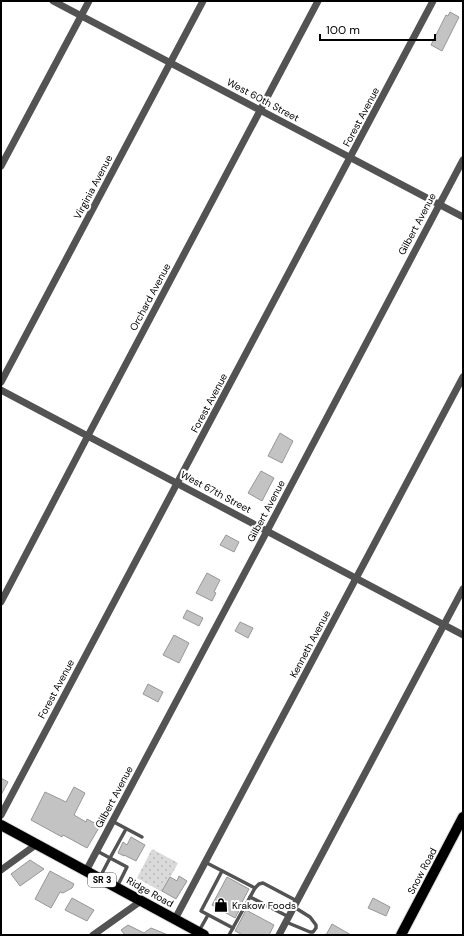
<svg xmlns="http://www.w3.org/2000/svg" width="464" height="936" viewBox="0 0 464 936" font-family="'DM Sans',sans-serif">
  <style>
    .grass { fill: url(#grass-dots) }
    .building { fill: #c3c3c3; stroke: #979797 }
    .lines { fill: none; stroke-linecap: round; stroke-linejoin: round }
    .primary-casing { stroke: #dbdbdb; stroke-width: 12 }
    .lane { stroke: #535353; stroke-width: 3.5 }
    .street { stroke: #535353; stroke-width: 7 }
    .primary { stroke: #000; stroke-width: 10 }
    .labels { text-anchor: middle; dominant-baseline: central; stroke-width: 4; stroke-linejoin: round; paint-order: stroke }
    .shield { fill: #fff; stroke: #4c4c4c; stroke-width: 1 }
    .shield-label { font-size: 9px; font-weight: bold; fill: #000 }
    .street-label { font-size: 10px; fill: #000; stroke: #fff }
    .poi-label { font-size: 10px; fill: #000; stroke: #fff; text-anchor: start }
  </style>
  <defs>
    <pattern id="grass-dots" width="8" height="8" patternUnits="userSpaceOnUse"><rect width="8" height="8" fill="#dadada"/><path d="M2 2h.1M6 6h.1" fill="none" stroke="#b9b9b9" stroke-width="1.8" stroke-linecap="round"/></pattern>
  </defs>
  <rect width="100%" height="100%" fill="#fff"/>
  <polygon class="grass" points="152,849 178,863 162,892 137,878"/>
  <g class="building">
    <polygon points="450,12 459,17 442,51 431,45 446,15 448,16"/>
    <polygon points="280,433 293,441 282,463 268,456"/>
    <polygon points="261,471 274,478 262,501 248,493"/>
    <polygon points="226,535 239,542 234,552 220,545"/>
    <polygon points="207,573 220,580 214,592 216,593 212,601 196,593"/>
    <polygon points="187,610 203,618 199,626 183,618"/>
    <polygon points="240,622 253,628 248,638 235,631"/>
    <polygon points="174,635 189,643 179,663 163,655"/>
    <polygon points="148,684 163,692 158,702 143,694"/>
    <polygon points="1,778 8,782 1,795"/>
    <polygon points="74,787 85,793 74,815 86,822 87,819 100,826 87,848 63,835 62,837 31,820 45,792 66,802"/>
    <polygon points="131,837 145,845 136,861 124,855 124,856 118,853 123,842 127,845"/>
    <polygon points="30,860 44,869 20,886 11,874"/>
    <polygon points="50,871 74,884 72,888 63,893 60,892 51,908 35,899"/>
    <polygon points="179,876 187,881 176,899 162,891 170,877 177,881"/>
    <polygon points="227,877 249,889 240,906 241,907 235,918 212,905"/>
    <polygon points="72,898 94,910 87,921 65,910"/>
    <polygon points="373,898 390,907 386,916 368,908"/>
    <polygon points="246,910 274,925 269,935 243,935 235,931"/>
    <polygon points="332,924 351,935 326,935"/>
    <polygon points="128,925 144,933 151,928 168,935 125,935 121,930"/>
  </g>
  <g class="lines">
    <defs>
      <g id="primary">
        <polyline points="1,825 204,935"/>
        <polyline points="401,935 463,817"/>
      </g>
    </defs>
    <use href="#primary" class="primary-casing"/>
    <g class="lane">
      <polyline points="112,821 142,837"/>
      <polyline points="97,851 110,858 126,829"/>
      <polyline points="205,862 255,888"/>
      <polyline points="222,871 201,911 233,928"/>
      <polyline points="100,877 110,858 127,867 117,887"/>
      <polyline points="250,897 289,917"/>
      <polyline points="286,922 310,932 313,932 316,928 316,925 310,917 294,907"/>
      <polyline points="199,931 208,915"/>
      <polyline points="229,935 255,888 259,884 263,883 297,901"/>
    </g>
    <g class="street">
      <polyline points="53,1 463,217"/>
      <polyline points="1,166 89,1"/>
      <polyline points="1,382 203,1"/>
      <polyline points="1,390 463,635"/>
      <polyline points="1,602 92,428 318,1"/>
      <polyline points="1,815 433,1"/>
      <polyline points="1,870 37,844"/>
      <polyline points="86,871 267,531 463,160"/>
      <polyline points="175,919 463,377"/>
      <polyline points="93,935 141,901"/>
      <polyline points="279,935 463,589"/>
    </g>
    <use href="#primary" class="primary"/>
  </g>
  <defs>
    <symbol id="shop-bare" viewBox="-9 -9 18 18"><path d="M-5-2.5h2.3a2.7 3.5 0 0 1 5.4 0H5L5.5 6h-11ZM-1.5-2.5h3a1.5 2.3 0 0 0-3 0Z" fill="#000" stroke="#fff" stroke-width="2.5" paint-order="stroke"/></symbol>
  </defs>
  <g fill-rule="evenodd">
    <use href="#shop-bare" x="211" y="895" width="20" height="20"/>
  </g>
  <g class="labels">
    <rect class="shield" x="88" y="873" width="28" height="14" rx="3"/>
    <g class="shield-label">
      <text x="102" y="880">SR 3</text>
    </g>
    <g class="street-label">
      <text transform="translate(263 100) rotate(28)">West 60th Street</text>
      <text transform="translate(361 117) rotate(-62)">Forest Avenue</text>
      <text transform="translate(93 187) rotate(-62)">Virginia Avenue</text>
      <text transform="translate(417 224) rotate(-62)">Gilbert Avenue</text>
      <text transform="translate(150 297) rotate(-62)">Orchard Avenue</text>
      <text transform="translate(209 403) rotate(-62)">Forest Avenue</text>
      <text transform="translate(216 492) rotate(28)">West 67th Street</text>
      <text transform="translate(266 511) rotate(-62)">Gilbert Avenue</text>
      <text transform="translate(310 644) rotate(-62)">Kenneth Avenue</text>
      <text transform="translate(56 689) rotate(-62)">Forest Avenue</text>
      <text transform="translate(114 797) rotate(-62)">Gilbert Avenue</text>
      <text transform="translate(422 871) rotate(-62)">Snow Road</text>
      <text transform="translate(150 892) rotate(29)">Ridge Road</text>
    </g>
    <g class="poi-label">
      <text x="232" y="905">Krakow Foods</text>
    </g>
  </g>
  <rect width="464" height="936" fill="none" stroke="#000000" stroke-width="4"/>
  <path d="M320 34v6h115v-6" fill="none" stroke="#000000" stroke-width="2"/>
  <text x="326" y="34" font-size="12" fill="#000000" stroke="#ffffff" stroke-width="3" paint-order="stroke">100 m</text>
</svg>
